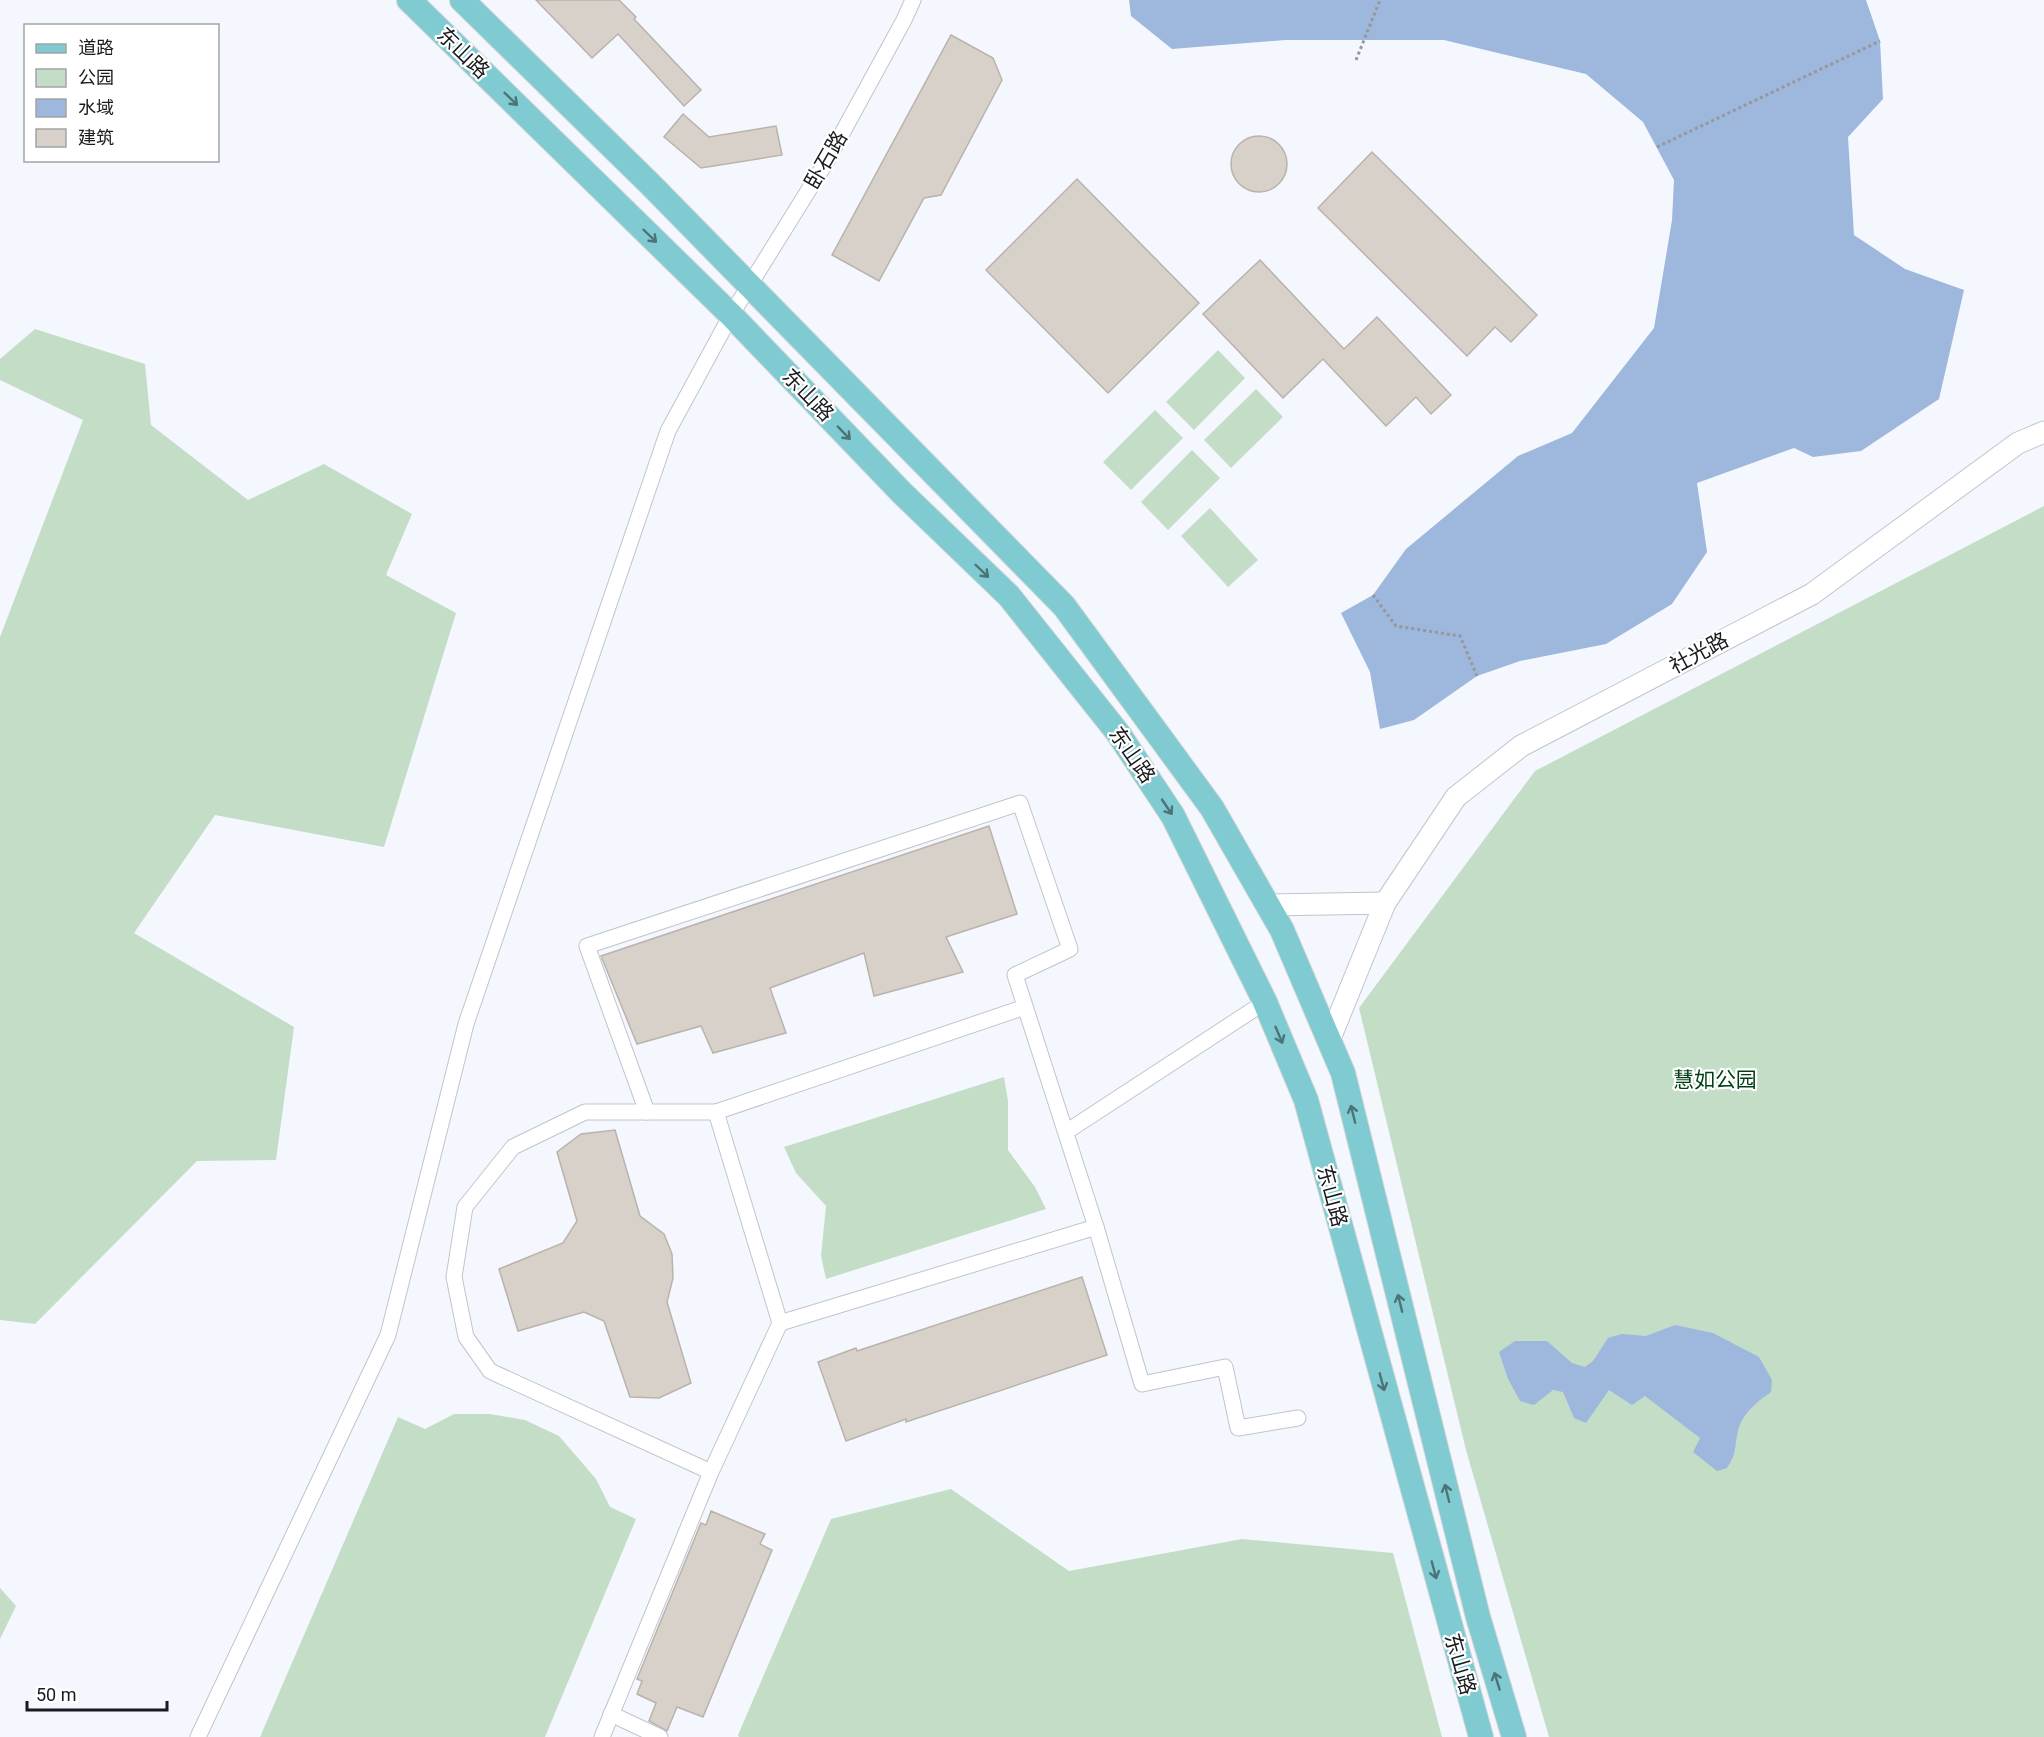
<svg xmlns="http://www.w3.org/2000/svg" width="2044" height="1737" viewBox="0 0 2044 1737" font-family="Roboto,'Noto Sans SC',sans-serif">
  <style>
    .green { fill: #c4ddc7 }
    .water { fill: #9eb7dd }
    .building { fill: #d7d1ca; stroke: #b9b3ac; stroke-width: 1.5 }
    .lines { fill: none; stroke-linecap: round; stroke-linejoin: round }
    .street-casing { stroke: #c1c4cc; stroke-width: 17 }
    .secondary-casing { stroke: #c1c4cc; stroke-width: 23 }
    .primary-casing { stroke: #d6d6d6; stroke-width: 26 }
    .path { stroke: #96979d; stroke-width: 3; stroke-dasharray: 3 3; stroke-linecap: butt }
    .street { stroke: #fff; stroke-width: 15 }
    .secondary { stroke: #fff; stroke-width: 21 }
    .primary { stroke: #7fcbd1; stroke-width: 24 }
    .oneway { stroke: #4c7378 }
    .labels { text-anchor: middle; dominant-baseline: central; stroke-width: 4.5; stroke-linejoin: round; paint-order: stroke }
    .street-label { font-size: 21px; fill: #1a1b1e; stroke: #fff }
    .park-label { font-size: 21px; fill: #003e15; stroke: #fff }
  </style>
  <rect width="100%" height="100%" fill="#f5f7fe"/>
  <g class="green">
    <polygon points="35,329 145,364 151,425 248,500 324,464 412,514 386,575 456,613 384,847 215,815 134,933 294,1027 276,1160 197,1161 35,1324 0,1320 0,637 83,420 0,380 0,359"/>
    <polygon points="1218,350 1245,378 1194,430 1166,402"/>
    <polygon points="1256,389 1283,417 1231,468 1204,440"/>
    <polygon points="1155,410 1183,438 1131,490 1103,462"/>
    <polygon points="1192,450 1220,478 1168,530 1141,502"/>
    <polygon points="2044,506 2044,1737 1549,1737 1466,1450 1359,1008 1535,771"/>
    <polygon points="1210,508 1258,560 1228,587 1181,536"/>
    <polygon points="1004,1077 1008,1101 1008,1150 1035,1187 1046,1209 826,1279 821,1256 826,1206 796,1173 784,1147"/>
    <polygon points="454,1414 490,1414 525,1420 559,1436 596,1479 610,1507 636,1519 545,1737 260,1737 398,1417 425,1429"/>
    <polygon points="951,1489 1069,1571 1242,1539 1393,1553 1442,1737 739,1737 738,1735 831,1519"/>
    <polygon points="0,1588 16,1606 0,1639"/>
  </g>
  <g class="water">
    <polygon points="1129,0 1866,0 1880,41 1883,99 1848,137 1854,235 1905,269 1964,290 1939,399 1861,451 1813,457 1794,448 1697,483 1707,552 1672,604 1606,644 1520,661 1477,676 1414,720 1380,729 1370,672 1341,613 1373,595 1406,549 1518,456 1572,433 1654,328 1672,220 1674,180 1643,122 1586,74 1444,40 1285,40 1172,49 1131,16"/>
    <path d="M 1675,1325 L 1713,1333 L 1759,1357 L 1772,1380 L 1771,1392 C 1758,1401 1745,1411 1739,1427 C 1734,1444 1738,1452 1727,1468 L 1717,1471 L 1693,1452 L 1700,1438 L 1645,1396 L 1632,1405 L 1609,1390 L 1586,1423 L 1574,1418 L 1563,1392 L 1553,1390 L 1534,1405 L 1520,1401 L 1508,1379 L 1499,1352 L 1515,1341 L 1547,1341 L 1572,1363 L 1585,1367 L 1593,1361 L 1608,1338 L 1622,1334 L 1646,1336 Z"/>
  </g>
  <g class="building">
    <polygon points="536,0 619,0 636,17 634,19 701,90 684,106 618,34 592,58"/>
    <polygon points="951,35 993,58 1002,80 941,195 924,198 879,281 832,255"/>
    <polygon points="683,114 709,137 776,126 782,155 701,168 664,137"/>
    <circle cx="1259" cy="164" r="28"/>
    <polygon points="1372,152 1537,315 1511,342 1495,327 1467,356 1318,208"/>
    <polygon points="1077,179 1199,303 1108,393 986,270"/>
    <polygon points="1260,260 1344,349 1377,317 1451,395 1431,414 1416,397 1386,426 1323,359 1283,398 1203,314"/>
    <polygon points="989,826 1017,914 946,937 963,972 874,996 864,953 770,988 786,1033 713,1053 701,1026 637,1044 601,956"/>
    <polygon points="615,1130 640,1216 664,1234 672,1254 673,1278 667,1302 691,1383 659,1398 630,1397 604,1321 584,1312 518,1331 499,1269 563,1243 577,1221 557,1152 581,1134"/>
    <polygon points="1082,1277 1107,1355 906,1422 906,1419 846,1441 818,1362 856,1348 857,1351"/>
    <polygon points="711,1511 765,1534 760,1544 772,1550 703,1717 677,1707 667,1731 649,1721 656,1703 637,1694 642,1681 637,1679 701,1523 706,1525"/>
  </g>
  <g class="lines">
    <defs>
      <g id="street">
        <polyline points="647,1112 587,946 1020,803 1070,949 1015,975 1096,1227 1142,1384 1225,1367 1238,1428 1298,1418"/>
        <polyline points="716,1112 1025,1007"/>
        <polyline points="1066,1132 1265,1002"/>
        <polyline points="780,1323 1096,1227"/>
        <polyline points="611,1714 660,1737"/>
        <polyline points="198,1737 388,1335 466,1024 668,431 731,315 828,159 904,20 913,0"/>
        <polyline points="602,1737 711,1472 780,1323 716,1112 585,1112 513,1147 465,1207 454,1277 466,1337 490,1371 711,1472"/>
      </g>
      <g id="secondary">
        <polyline points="1385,903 1456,797 1521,746 1812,594 2018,443 2044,432"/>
        <polyline points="1268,905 1385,903 1329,1041"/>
      </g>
      <g id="primary">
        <polyline points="409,0 731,315 902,493 1009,596 1118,733 1173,816 1265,1002 1306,1100 1481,1737"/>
        <polyline points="462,0 649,183 1064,606 1212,808 1282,930 1343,1073 1478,1617 1514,1737"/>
      </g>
    </defs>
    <use href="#street" class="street-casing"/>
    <use href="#secondary" class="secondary-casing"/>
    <use href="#primary" class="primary-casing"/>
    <g class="path">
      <polyline points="1356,60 1380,0"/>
      <polyline points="1657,147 1880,41"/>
      <polyline points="1373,595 1396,626 1460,636 1477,676"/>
    </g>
    <use href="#street" class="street"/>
    <use href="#secondary" class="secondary"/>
    <use href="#primary" class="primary"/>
  </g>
  <defs><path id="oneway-shaft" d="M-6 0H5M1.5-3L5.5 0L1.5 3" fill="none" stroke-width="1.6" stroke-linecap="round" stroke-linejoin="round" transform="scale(1.5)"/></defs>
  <g class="oneway">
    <use href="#oneway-shaft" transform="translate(511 99) rotate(44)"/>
    <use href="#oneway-shaft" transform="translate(650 236) rotate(44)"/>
    <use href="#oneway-shaft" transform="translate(844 433) rotate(46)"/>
    <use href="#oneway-shaft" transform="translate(982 571) rotate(44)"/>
    <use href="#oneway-shaft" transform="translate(1167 807) rotate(56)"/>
    <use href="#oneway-shaft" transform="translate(1279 1035) rotate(67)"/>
    <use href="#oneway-shaft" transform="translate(1353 1114) rotate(-104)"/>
    <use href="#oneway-shaft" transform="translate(1400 1303) rotate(-104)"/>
    <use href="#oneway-shaft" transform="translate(1382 1382) rotate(75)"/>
    <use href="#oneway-shaft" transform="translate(1447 1493) rotate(-104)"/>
    <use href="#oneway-shaft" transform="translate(1434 1570) rotate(75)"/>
    <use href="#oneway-shaft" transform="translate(1497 1681) rotate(-107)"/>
  </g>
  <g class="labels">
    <g class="street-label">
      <text transform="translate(463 53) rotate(44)">东山路</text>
      <text transform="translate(826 160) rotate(-60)">卧石路</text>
      <text transform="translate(808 395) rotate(46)">东山路</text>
      <text transform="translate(1699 653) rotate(-28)">社光路</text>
      <text transform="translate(1132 755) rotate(55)">东山路</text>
      <text transform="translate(1332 1196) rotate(75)">东山路</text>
      <text transform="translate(1460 1664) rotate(74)">东山路</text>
    </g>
    <g class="park-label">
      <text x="1715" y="1080">慧如公园</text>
    </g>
  </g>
  <rect x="24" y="24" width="195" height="138" fill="#ffffff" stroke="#a3a4a5" stroke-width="1.5"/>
  <rect x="36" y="44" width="30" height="9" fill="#7fcbd1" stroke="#a3a4a5" stroke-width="1.5"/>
  <text x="78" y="54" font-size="18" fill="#1a1b1e">道路</text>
  <rect x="36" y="69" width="30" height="18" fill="#c4ddc7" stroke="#a3a4a5" stroke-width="1.5"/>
  <text x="78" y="84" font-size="18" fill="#1a1b1e">公园</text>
  <rect x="36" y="99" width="30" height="18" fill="#9eb7dd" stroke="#a3a4a5" stroke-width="1.5"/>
  <text x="78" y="114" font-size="18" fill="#1a1b1e">水域</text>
  <rect x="36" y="129" width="30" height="18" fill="#d7d1ca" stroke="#a3a4a5" stroke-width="1.5"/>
  <text x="78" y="144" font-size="18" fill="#1a1b1e">建筑</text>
  <path d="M27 1701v9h140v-9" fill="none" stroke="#1a1b1e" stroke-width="3"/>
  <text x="36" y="1701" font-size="18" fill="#1a1b1e" stroke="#ffffff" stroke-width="4.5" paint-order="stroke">50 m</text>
</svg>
